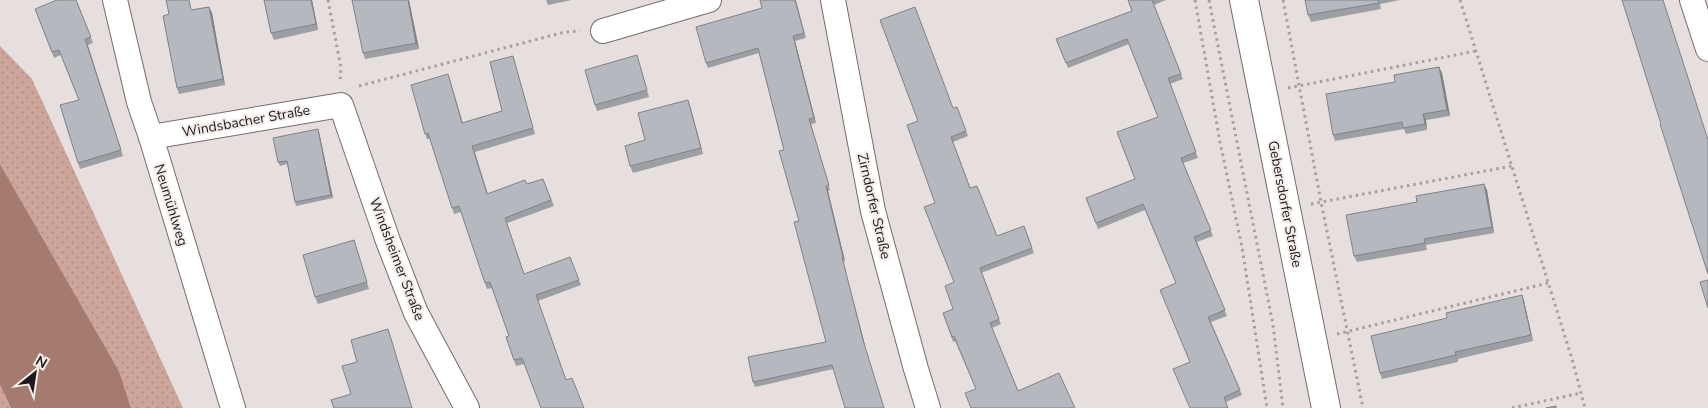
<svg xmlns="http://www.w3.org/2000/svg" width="1708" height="408" viewBox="0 0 1708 408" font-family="'Nunito Sans',sans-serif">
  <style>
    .grass { fill: url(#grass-dots) }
    .water { fill: #a57b70 }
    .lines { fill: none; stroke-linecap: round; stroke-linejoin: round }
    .minor-casing { stroke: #746d6b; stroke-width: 26 }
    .secondary-casing { stroke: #746d6b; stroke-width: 30 }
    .path { stroke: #a69f9e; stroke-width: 3; stroke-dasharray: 2.5 4; stroke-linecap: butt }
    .minor { stroke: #fff; stroke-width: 24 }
    .secondary { stroke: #fff; stroke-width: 28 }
    .wall { fill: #9c9fa4 }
    .shaded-wall { fill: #7f8286 }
    .building { fill: #b5b9bf; stroke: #7f8286 }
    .labels { text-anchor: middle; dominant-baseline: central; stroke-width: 4; stroke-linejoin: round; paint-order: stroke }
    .street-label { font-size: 14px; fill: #1d1a19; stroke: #f5edea }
  </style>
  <defs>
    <pattern id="grass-dots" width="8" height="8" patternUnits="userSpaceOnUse" patternTransform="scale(1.25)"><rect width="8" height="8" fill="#cda59a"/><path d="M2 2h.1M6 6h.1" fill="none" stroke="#b08d84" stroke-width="1.8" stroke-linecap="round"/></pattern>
  </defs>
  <rect width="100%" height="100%" fill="#e7dfdd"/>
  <g class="grass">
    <polygon points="0,46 32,79 183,408 131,408 119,371 0,164"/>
    <polygon points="0,385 11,408 0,408"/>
  </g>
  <polygon class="water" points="0,164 119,371 131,408 11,408 0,385"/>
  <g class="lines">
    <defs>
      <g id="minor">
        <polyline points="115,0 139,102 151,137 233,408"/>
        <polyline points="833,0 873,211 916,369 928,408"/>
        <polyline points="1692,0 1708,49"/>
        <polyline points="603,31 709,0"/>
        <polyline points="151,137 341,105 388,241 416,313 467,408"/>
      </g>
      <polyline id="secondary" points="1244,0 1326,408"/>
    </defs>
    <use href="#minor" class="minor-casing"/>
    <use href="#secondary" class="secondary-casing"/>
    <g class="path">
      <polyline points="328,0 341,68 340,81"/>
      <polyline points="1195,0 1220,142 1242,247 1267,408"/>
      <polyline points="1209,0 1273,325 1283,408"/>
      <polyline points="1283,0 1321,202 1363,408"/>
      <polyline points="1460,0 1572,359 1585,408"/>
      <polyline points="359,86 565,32 580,31"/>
      <polyline points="1288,88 1476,51"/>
      <polyline points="1311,204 1512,166"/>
      <polyline points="1337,334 1548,283"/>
      <polyline points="1512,408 1581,393"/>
    </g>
    <use href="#minor" class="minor"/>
    <use href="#secondary" class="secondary"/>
  </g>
  <g class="wall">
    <polygon points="76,0 93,43 88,45 123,156 80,169 78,163 79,100 61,55 54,58 35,9"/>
    <polygon points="264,0 312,0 318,30 274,40 271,33"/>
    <polygon points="409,0 419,49 365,59 363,53"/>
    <polygon points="546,0 572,0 548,5"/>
    <polygon points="796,0 806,38 795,41 816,123 811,124 830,190 828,191 845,261 843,262 865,345 833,369 755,387 753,382 826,342 784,150 759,53 708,68 706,63"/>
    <polygon points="1128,0 1166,0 1154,5 1183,79 1170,84 1198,158 1183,163 1213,236 1197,242 1227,316 1211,322 1242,395 1226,402 1190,362 1176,283 1145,210 1098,229 1086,198 1135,179 1158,117 1129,44 1068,68 1056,39 1132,11"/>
    <polygon points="1305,0 1400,0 1380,4 1381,9 1311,22 1308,15"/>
    <polygon points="209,7 212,13 225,85 179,94 177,88 169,14"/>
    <polygon points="513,56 535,134 475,152 488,194 527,184 543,179 554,206 507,223 524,274 570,257 581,285 538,301 566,380 584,408 524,364 516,366 506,337 509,336 492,288 487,289 461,212 454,214 430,139 427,139 425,134 450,80 463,123 502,111"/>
    <polygon points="639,62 649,97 597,111 595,105"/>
    <polygon points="1439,67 1442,73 1450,116 1426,120 1427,130 1406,134 1404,129 1335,141 1333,135 1395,82"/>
    <polygon points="690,106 703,154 633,173 630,166 645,140"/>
    <polygon points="957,107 968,136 953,142 970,188 997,236 1024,226 1034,253 981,273 1001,324 992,328 1018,391 1075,408 976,389 955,341 953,342 943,313 953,309 954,282 935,203 953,108"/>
    <polygon points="319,132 333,198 296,206 287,164 280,166 278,162"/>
    <polygon points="1487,190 1494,233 1426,245 1427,250 1357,262 1354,256"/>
    <polygon points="354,240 369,289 318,304 315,297"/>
    <polygon points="1522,295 1524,301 1533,341 1458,359 1458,362 1382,379 1380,373 1447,318"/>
  </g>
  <g class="shaded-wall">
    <polygon points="311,0 312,0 318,30 316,24"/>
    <polygon points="408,0 409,0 419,49 416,43"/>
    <polygon points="209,7 212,13 225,85 223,79"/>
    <polygon points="793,36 795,41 816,123 814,118"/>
    <polygon points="1439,67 1442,73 1450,116 1447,110"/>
    <polygon points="688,100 690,106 703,154 701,148"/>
    <polygon points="1423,114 1426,120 1427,130 1425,124"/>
    <polygon points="318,129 319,132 333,198 331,195"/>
    <polygon points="1484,184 1487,190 1494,233 1492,227"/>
    <polygon points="826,186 828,191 845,261 843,257"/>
    <polygon points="842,257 843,262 865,345 863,340"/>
    <polygon points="1522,295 1524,301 1533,341 1531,335"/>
  </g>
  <g class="building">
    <polygon points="57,0 76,0 91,37 85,39 121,150 78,163 60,105 79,100 59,50 52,52 35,9"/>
    <polygon points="166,0 189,0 191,10 209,7 223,79 177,88 163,16 169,14"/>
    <polygon points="264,0 311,0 316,24 271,33"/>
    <polygon points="352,0 408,0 416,43 363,53"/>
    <polygon points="760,0 795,0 804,33 793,36 814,118 809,119 829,185 826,186 843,257 842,257 863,340 884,408 845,408 832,365 753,382 748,357 826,342 794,222 799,221 779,151 784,150 758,48 706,63 696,27 762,8"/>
    <polygon points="1128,0 1152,0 1181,74 1168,78 1196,152 1181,158 1211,230 1194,237 1225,310 1208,317 1240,390 1224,397 1228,408 1190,408 1173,369 1190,362 1160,290 1176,283 1143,204 1096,223 1086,198 1135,179 1117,132 1158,117 1127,39 1066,63 1056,39 1132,11"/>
    <polygon points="1305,0 1378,0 1379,3 1308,15"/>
    <polygon points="1622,0 1663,0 1708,140 1708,274 1660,124 1661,124"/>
    <polygon points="915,7 953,108 957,107 966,131 951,137 970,188 977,186 997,236 1024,226 1032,248 980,268 999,319 990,323 1018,391 1059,373 1075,408 971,408 965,393 976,389 954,336 952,337 943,313 953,309 945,286 954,282 924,207 935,203 907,125 918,121 880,20"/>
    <polygon points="637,55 647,90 595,105 585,70"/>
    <polygon points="513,56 533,128 472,146 487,194 525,180 527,184 543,179 551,200 505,218 524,274 570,257 579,280 536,295 566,380 572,378 584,408 541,408 522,358 514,360 506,337 509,336 490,282 485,283 459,206 452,208 428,133 425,134 411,85 448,74 462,123 502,111 490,62"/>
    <polygon points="1439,67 1447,110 1423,114 1425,124 1403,128 1402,122 1333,135 1326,94 1395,82 1394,75"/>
    <polygon points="688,100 701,148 630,166 625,146 645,140 638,113"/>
    <polygon points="318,129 331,195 295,202 287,161 278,162 273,138"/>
    <polygon points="1484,184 1492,227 1424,239 1425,243 1354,256 1346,215 1417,202 1416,196"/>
    <polygon points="354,240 367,282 315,297 303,255"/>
    <polygon points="1708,280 1708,308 1700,282"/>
    <polygon points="1522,295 1531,335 1455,352 1456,355 1380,373 1371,336 1447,318 1446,313"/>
    <polygon points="388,329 412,408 334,408 331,400 351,394 342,366 357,362 351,340"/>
    <polygon points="1556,406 1556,408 1546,408"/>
  </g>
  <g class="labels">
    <g class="street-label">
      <text transform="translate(246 121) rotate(-10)">Windsbacher Straße</text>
      <text transform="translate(1285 204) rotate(79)">Gebersdorfer Straße</text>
      <text transform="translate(171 205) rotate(73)">Neumühlweg</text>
      <text transform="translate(874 206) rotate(77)">Zirndorfer Straße</text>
      <text transform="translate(397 259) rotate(69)">Windsheimer Straße</text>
    </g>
  </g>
  <g transform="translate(35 373) rotate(30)" stroke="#f5edea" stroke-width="4" paint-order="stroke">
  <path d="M0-4L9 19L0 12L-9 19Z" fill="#1d1a19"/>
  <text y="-8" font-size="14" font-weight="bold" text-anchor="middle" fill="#1d1a19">N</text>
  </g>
</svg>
